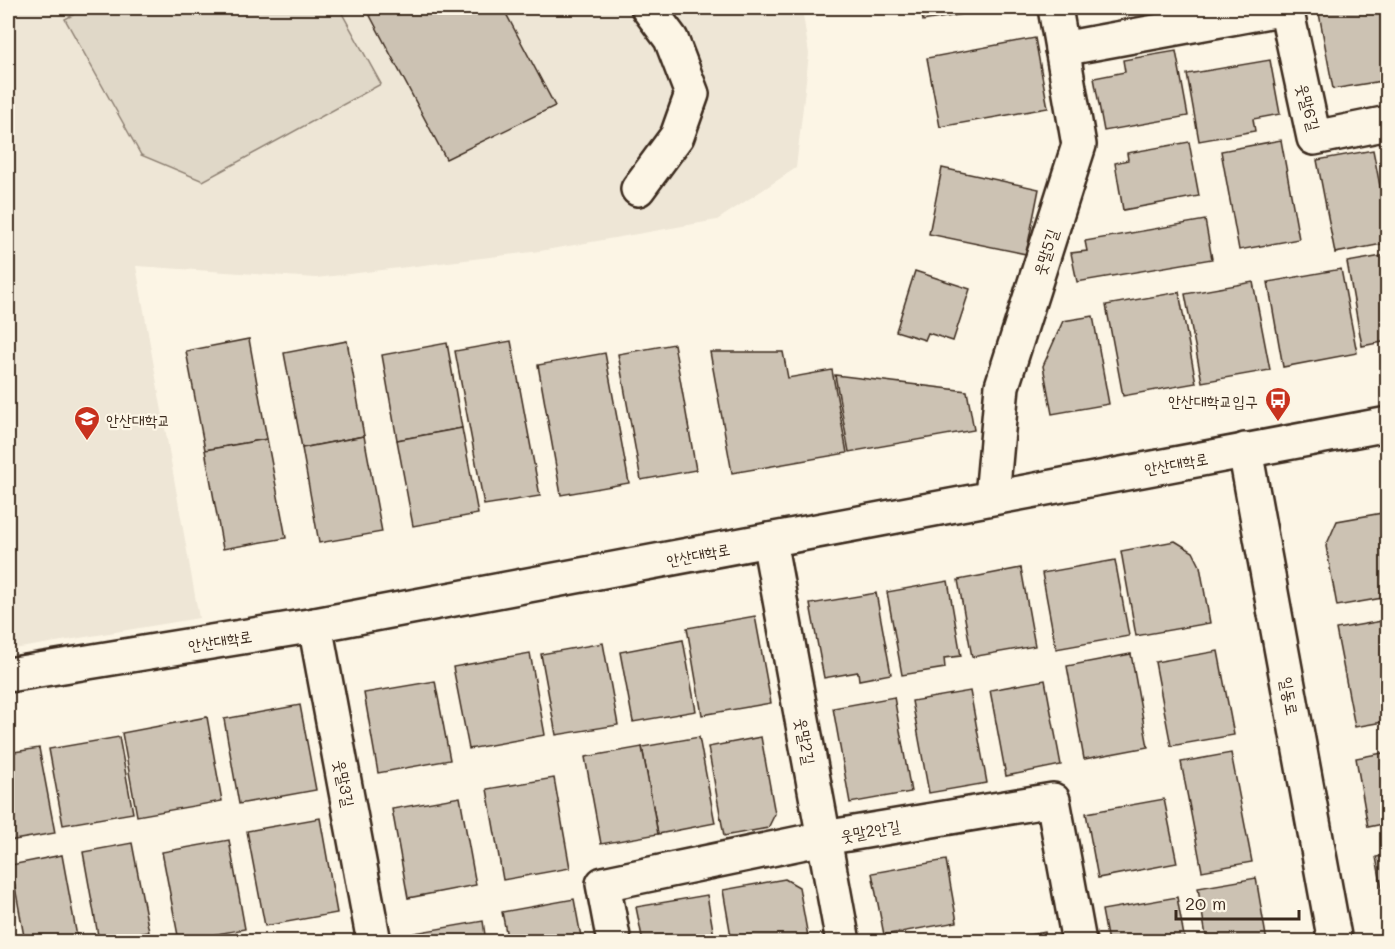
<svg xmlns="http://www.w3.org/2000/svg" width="1395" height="949" viewBox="0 0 1395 949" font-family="Mali,'Poor Story',sans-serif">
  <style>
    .built { fill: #eee6d6 }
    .green { fill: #e0d8c8; stroke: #8e8173; stroke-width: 1.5 }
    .building { fill: #ccc2b3; stroke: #3b2a1e; stroke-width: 1.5 }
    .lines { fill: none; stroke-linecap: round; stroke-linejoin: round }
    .minor-casing { stroke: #3b2a1e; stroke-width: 38 }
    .minor { stroke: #fcf5e5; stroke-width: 33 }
    .labels { text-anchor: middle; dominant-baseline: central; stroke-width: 4.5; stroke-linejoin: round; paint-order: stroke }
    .street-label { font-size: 16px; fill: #3b2a1e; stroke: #fcf5e5 }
    .poi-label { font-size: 16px; fill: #3b2a1e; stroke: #fcf5e5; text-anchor: end }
  </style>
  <rect width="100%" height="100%" fill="#fcf5e5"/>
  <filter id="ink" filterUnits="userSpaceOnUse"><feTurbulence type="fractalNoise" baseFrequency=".0167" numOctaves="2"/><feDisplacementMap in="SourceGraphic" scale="12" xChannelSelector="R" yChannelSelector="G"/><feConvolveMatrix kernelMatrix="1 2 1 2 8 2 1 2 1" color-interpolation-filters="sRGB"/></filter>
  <g filter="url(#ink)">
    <polygon class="built" points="8,8 802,8 809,54 796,168 717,220 540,251 316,278 136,266 199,618 8,650"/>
    <polygon class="green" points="86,8 339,8 381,84 203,181 141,155 65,19"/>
    <g class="building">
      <polygon points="366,8 503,8 555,106 446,159"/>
      <polygon points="921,8 999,8 923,21"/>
      <polygon points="1318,8 1386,8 1388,80 1333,89"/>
      <polygon points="1035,38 1048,108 940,127 927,58"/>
      <polygon points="1176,51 1188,116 1104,131 1094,78 1125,72 1123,60"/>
      <polygon points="1270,60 1280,114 1253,119 1255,131 1199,141 1187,74"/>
      <polygon points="1281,140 1299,239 1239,250 1221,151"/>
      <polygon points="1189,142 1199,196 1123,210 1115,163 1128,160 1127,153"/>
      <polygon points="1373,150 1388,227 1388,243 1335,253 1317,160"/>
      <polygon points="942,168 1039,189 1026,254 929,234"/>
      <polygon points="1205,220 1212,259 1077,282 1071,253 1087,251 1085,241"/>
      <polygon points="1388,255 1388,341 1362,346 1347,262"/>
      <polygon points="1341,269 1357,353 1283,367 1268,282"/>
      <polygon points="915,271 970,289 953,341 928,333 925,340 896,331"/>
      <polygon points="1253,282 1270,370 1202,382 1185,294"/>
      <polygon points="1179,292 1196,383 1123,396 1106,305"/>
      <polygon points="1093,316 1109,404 1052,414 1043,366 1063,321"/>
      <polygon points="249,339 267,439 205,450 186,351"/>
      <polygon points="347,341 364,436 302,448 284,353"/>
      <polygon points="511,341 540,496 484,505 455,351"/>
      <polygon points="447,343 462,428 397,440 382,355"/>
      <polygon points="674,344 696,470 641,480 618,354"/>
      <polygon points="710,352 783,352 788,378 832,370 847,453 732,473"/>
      <polygon points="605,353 629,483 561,495 538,365"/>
      <polygon points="835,375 967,391 974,430 849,452"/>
      <polygon points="462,428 478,514 413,526 397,440"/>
      <polygon points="364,436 382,532 319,543 302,448"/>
      <polygon points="267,439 286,538 223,549 205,450"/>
      <polygon points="1388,512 1388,597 1337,606 1326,546 1337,521"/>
      <polygon points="1175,541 1193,552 1200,566 1210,623 1136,636 1121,551"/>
      <polygon points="1115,560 1129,636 1056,649 1042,573"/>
      <polygon points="1021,568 1035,646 972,657 958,580"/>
      <polygon points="948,581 961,656 944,658 945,668 902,675 887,592"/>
      <polygon points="876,593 891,674 859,680 858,672 824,678 810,604"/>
      <polygon points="755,616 771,703 702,715 687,628"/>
      <polygon points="1388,620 1388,721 1355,727 1336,629"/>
      <polygon points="683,640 696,711 633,722 620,652"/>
      <polygon points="603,643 618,725 556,735 541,654"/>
      <polygon points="1218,651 1234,735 1171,746 1155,662"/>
      <polygon points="530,653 545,735 469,749 453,667"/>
      <polygon points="1131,654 1148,747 1084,759 1067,666"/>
      <polygon points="1045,680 1061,765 1006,776 990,690"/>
      <polygon points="435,681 450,760 378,773 364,693"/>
      <polygon points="970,691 987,783 929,793 912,701"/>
      <polygon points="894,697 911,792 850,803 833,708"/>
      <polygon points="300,705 316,790 239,804 224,719"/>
      <polygon points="207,717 222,801 137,816 122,733"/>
      <polygon points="119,737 133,813 63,825 49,749"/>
      <polygon points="699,737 715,823 658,834 642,747"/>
      <polygon points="761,737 775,814 768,828 724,836 708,747"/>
      <polygon points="642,747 658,834 601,844 585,757"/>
      <polygon points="39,748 55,833 8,841 8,753"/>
      <polygon points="1388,752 1388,823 1368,827 1356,758"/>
      <polygon points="1231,753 1252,862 1202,871 1181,762"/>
      <polygon points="554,778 570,868 503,880 487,789"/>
      <polygon points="460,797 476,885 408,898 392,809"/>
      <polygon points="1164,799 1177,863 1098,878 1086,813"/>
      <polygon points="320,818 337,913 265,926 247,831"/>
      <polygon points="229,840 245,929 179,941 162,852"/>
      <polygon points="132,843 149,932 99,941 83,852"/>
      <polygon points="62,855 78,942 25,942 11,865"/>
      <polygon points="1388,855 1388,920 1376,857"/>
      <polygon points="946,860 957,922 884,935 872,873"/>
      <polygon points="1256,878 1267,942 1207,942 1198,888"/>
      <polygon points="785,879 799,887 809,942 732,942 723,890"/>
      <polygon points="707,895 715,942 643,942 636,907"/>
      <polygon points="1177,897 1185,942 1108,942 1102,910"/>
      <polygon points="574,899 582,942 508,942 502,912"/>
      <polygon points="483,921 486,942 415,942 414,933"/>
      <polygon points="1045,932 1047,942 990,942"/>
    </g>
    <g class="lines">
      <defs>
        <g id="minor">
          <polyline points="1286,8 1314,138 1388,123"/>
          <polyline points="1062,49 1286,8"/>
          <polyline points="638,189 677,136 692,94 671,39 648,8"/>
          <polyline points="1245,450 1335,942"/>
          <polyline points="992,497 1002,386 1079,145 1055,8"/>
          <polyline points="769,540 843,942"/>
          <polyline points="315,625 374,942"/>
          <polyline points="8,675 315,625 1388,424"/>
          <polyline points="614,942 603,884 824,838 1053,800 1079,942"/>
        </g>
      </defs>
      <use href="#minor" class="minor-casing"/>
      <use href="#minor" class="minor"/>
    </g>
  </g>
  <defs>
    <symbol id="bus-pin" viewBox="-11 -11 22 30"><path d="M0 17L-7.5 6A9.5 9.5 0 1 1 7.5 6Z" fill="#c8321e" stroke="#fcf5e5"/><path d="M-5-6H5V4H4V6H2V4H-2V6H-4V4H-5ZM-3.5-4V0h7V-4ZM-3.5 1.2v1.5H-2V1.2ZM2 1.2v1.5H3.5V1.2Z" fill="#fff"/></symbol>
    <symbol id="university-pin" viewBox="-11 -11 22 30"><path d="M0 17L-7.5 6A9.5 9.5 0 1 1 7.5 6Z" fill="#c8321e" stroke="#fcf5e5"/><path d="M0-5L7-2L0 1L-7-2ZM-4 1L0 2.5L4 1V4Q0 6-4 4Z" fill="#fff"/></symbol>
  </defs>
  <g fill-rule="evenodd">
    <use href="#bus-pin" x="1263" y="385" width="30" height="40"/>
    <use href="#university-pin" x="72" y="404" width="30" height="40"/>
  </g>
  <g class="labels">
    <g class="street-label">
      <text transform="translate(1309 107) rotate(75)">웃말6길</text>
      <text transform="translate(1045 252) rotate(-72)">웃말5길</text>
      <text transform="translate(1176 463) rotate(-10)">안산대학로</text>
      <text transform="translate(698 554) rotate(-11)">안산대학로</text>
      <text transform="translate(220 640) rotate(-9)">안산대학로</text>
      <text transform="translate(1290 696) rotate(80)">일동로</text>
      <text transform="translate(806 741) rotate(80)">웃말2길</text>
      <text transform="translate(345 783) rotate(79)">웃말3길</text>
      <text transform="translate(870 830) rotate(-10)">웃말2안길</text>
    </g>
    <g class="poi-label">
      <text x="1258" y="400">안산대학교입구</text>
      <text x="106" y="419" text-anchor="start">안산대학교</text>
    </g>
  </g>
  <rect width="1395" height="949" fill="none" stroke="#fcf5e5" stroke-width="30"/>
  <rect x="15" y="15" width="1365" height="919" fill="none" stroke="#3b2a1e" stroke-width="2" filter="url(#ink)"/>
  <path d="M1176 910v9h123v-9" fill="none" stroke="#3b2a1e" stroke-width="3"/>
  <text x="1185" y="910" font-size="18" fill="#3b2a1e" stroke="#fcf5e5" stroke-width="4.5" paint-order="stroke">20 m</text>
</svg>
